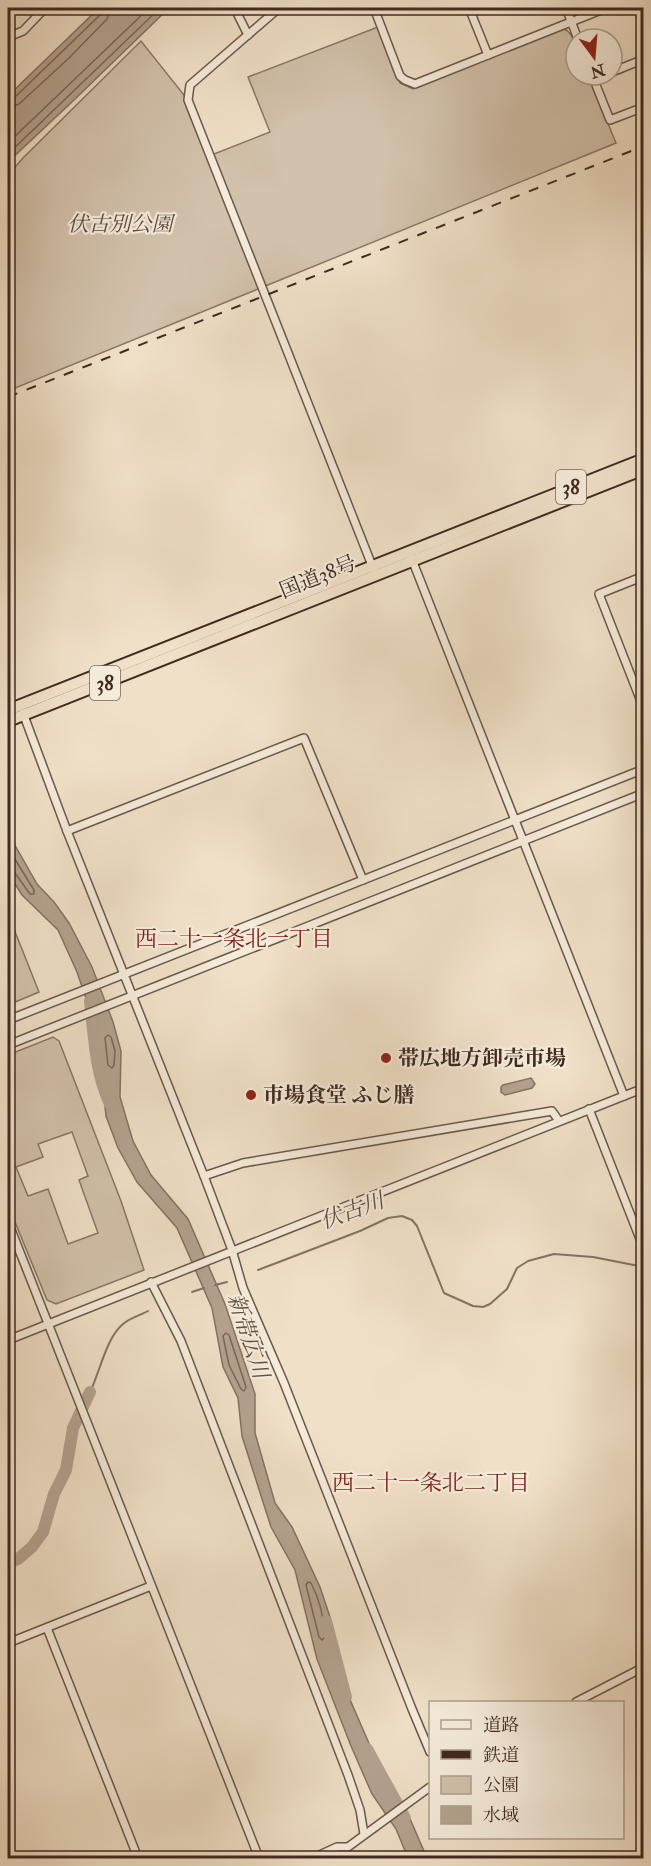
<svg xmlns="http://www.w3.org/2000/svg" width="651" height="1866" viewBox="0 0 651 1866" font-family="'IM FELL Double Pica','Noto Serif JP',serif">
<rect width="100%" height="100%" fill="#f0e0c8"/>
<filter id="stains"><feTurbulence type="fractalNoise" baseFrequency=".00333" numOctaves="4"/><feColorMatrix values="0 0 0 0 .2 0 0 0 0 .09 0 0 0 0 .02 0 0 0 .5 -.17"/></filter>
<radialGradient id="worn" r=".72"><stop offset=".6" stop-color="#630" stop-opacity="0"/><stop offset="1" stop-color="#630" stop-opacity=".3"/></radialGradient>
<g fill="#d2c1ab" stroke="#897665" stroke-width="1.5" fill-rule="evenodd">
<path d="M378 27 400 83 413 89 563 28C580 37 576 58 576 75H588L616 143 8 391V175L23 158 141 41 188 100 209 156 270 132 248 77Z"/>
<polygon points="8,914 39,992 8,1005"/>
<path d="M53 1037 59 1041 121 1201 144 1270 56 1304 47 1300 8 1205V1055ZM72 1132 88 1176 79 1180 98 1233 68 1244 48 1189 28 1196 16 1167 43 1157 38 1144Z"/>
</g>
<g fill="#b4a28f" stroke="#867262" stroke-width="1.5">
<polygon points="99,8 169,8 74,100 8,162 8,96"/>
<polygon points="8,833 37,884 54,902 69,923 92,967 113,1022 121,1051 120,1097 133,1141 151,1175 188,1219 225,1304 255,1394 255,1433 275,1503 292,1527 320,1587 330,1617 331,1656 368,1741 382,1782 410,1819 427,1858 408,1858 396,1829 372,1794 351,1746 317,1659 295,1570 271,1527 242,1436 238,1398 223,1367 212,1308 177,1228 137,1182 118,1148 106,1116 98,1033 77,972 58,930 22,895 8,873"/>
<polygon points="531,1078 535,1084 532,1088 505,1095 501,1092 501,1087 503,1085"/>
</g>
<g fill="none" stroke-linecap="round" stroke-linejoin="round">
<g stroke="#7a6657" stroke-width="1.5">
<polyline points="8,100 14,98 101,14 103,8"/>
<polyline points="8,108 19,104 69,58 107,19 111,8"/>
<polyline points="8,143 149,8"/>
<polyline points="8,154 160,8"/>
<polyline points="8,848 34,890 34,894 30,894 15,873 8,871"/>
<polygon points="108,1035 111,1037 115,1051 114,1065 112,1068 108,1065 105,1038"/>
<polygon points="226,1333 229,1335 246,1387 244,1391 241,1389 229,1365 223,1336"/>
<path d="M308 1582 311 1583C320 1600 324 1618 325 1637L322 1640 319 1637 306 1585Z"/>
</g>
<g stroke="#867262" stroke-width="2">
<polyline points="258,1270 360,1231 388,1218 402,1216 412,1220 417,1226 444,1293 473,1306 483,1307 490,1304 507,1289 517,1268 528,1261 554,1254 593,1257 644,1267"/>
<polyline points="215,1285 227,1282"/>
<polyline points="192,1292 204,1288"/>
<path d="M90 1392C100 1372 106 1338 123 1324 130 1318 141 1315 148 1311"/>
</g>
<g stroke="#b4a28f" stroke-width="12">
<path d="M90 1001C94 1036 95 1072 110 1104"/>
<polyline points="8,1563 18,1559 32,1547 43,1532 54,1494 66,1470 73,1428 90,1392"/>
<polyline points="326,1621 346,1697"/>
<polyline points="367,1749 405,1818"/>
</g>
<g stroke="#6c5849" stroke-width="10">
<g id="minor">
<polyline points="238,8 238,15 248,35"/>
<polyline points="279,8 190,85 188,100 373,568"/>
<polyline points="374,8 400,76 405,80 415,84 606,8"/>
<polyline points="469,8 488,55"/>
<polyline points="566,8 578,39"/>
<polyline points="637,8 644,24"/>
<polyline points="8,37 23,31 45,8"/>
<polyline points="612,72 644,59"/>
<polyline points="592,75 610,120 644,107"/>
<polyline points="594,79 604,75"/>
<polyline points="411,557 624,1096"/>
<polyline points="644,576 599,594 644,709"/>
<polyline points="23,713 67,831 204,1176 232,1250 243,1288 284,1383 412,1709 430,1752"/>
<polyline points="67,831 304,738 363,880"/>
<polyline points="8,1020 644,769"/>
<polyline points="8,1045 644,793"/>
<polyline points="589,1109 644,1249"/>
<polyline points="204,1176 243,1163 552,1111 559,1121"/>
<polyline points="8,1222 259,1858"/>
<polyline points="151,1282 181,1341 348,1775 360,1810 364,1834"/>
<polyline points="8,1340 644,1088"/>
<polyline points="47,1628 138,1858"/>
<polyline points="8,1643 151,1586"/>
<polyline points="576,1702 644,1667"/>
<polyline points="248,1858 257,1854"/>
<polyline points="313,1858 337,1847 348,1847 430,1787"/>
</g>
</g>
<g stroke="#402a1f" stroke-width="14">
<g id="highway">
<polyline points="8,710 644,459"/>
<polyline points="8,721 644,469"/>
</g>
</g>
<use href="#minor" stroke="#f5ebdb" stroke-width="7"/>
<use href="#highway" stroke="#f0e0c8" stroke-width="10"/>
<polyline stroke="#402a1f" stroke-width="2" stroke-dasharray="10 10" stroke-linecap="butt" points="8,397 644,146"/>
</g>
<g fill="#8f2418" stroke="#f5ebdb" stroke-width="2">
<circle cx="386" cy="1058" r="6"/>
<circle cx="251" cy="1095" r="6"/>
</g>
<g text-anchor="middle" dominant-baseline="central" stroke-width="4.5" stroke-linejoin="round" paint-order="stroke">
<g fill="#f5ebdb" stroke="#766457" stroke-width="1.5">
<rect x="556" y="470" width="30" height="34" rx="4.5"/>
<rect x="90" y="666" width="30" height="34" rx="4.5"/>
</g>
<g font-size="20" font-weight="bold" fill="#402a1f">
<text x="571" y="487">38</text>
<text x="105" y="683">38</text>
</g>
<g font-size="21" font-style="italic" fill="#5d483b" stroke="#f5ebdb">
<text x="120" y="224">伏古別公園</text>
</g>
<g font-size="21" fill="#402a1f" stroke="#f5ebdb">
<text transform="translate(318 577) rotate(-22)">国道38号</text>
</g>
<g font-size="21" font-weight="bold" fill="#402a1f" stroke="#f5ebdb" text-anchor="start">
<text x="398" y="1058">帯広地方卸売市場</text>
<text x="263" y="1095">市場食堂 ふじ膳</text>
</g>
<g font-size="22" fill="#7a1f14" stroke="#f5ebdb">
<text x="234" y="939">西二十一条北一丁目</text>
<text x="431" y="1483">西二十一条北二丁目</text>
</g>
<g font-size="22" font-style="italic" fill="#634e41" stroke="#f5ebdb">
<text transform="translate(352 1211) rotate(-20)">伏古川</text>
<text transform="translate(248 1336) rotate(72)">新帯広川</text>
</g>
</g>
<rect width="651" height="1866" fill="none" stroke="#f0e0c8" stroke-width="30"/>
<rect x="9" y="9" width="633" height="1848" fill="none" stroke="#402a1f" stroke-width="3"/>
<rect x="15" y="15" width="621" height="1836" fill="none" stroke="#402a1f" stroke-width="1.5"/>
<rect x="429" y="1701" width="195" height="138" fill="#f5ebdb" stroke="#ad9e90" stroke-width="1.5"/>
<rect x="441" y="1720" width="30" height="9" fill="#f5ebdb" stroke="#ad9e90" stroke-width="1.5"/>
<text x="483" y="1731" font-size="18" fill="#402a1f">道路</text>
<rect x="441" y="1750" width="30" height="9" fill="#402a1f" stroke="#ad9e90" stroke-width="1.5"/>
<text x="483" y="1761" font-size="18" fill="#402a1f">鉄道</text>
<rect x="441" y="1776" width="30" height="18" fill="#d2c1ab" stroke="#ad9e90" stroke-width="1.5"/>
<text x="483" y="1791" font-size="18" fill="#402a1f">公園</text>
<rect x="441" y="1806" width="30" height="18" fill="#b4a28f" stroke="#ad9e90" stroke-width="1.5"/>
<text x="483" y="1821" font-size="18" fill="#402a1f">水域</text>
<g transform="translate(594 57) rotate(164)"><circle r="28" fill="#f5ebdb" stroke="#ad9e90" stroke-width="1.5"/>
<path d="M0-4.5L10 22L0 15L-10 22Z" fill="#8f2418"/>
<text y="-9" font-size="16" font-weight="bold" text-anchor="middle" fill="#402a1f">N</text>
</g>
<rect width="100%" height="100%" filter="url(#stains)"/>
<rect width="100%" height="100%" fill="url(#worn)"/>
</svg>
